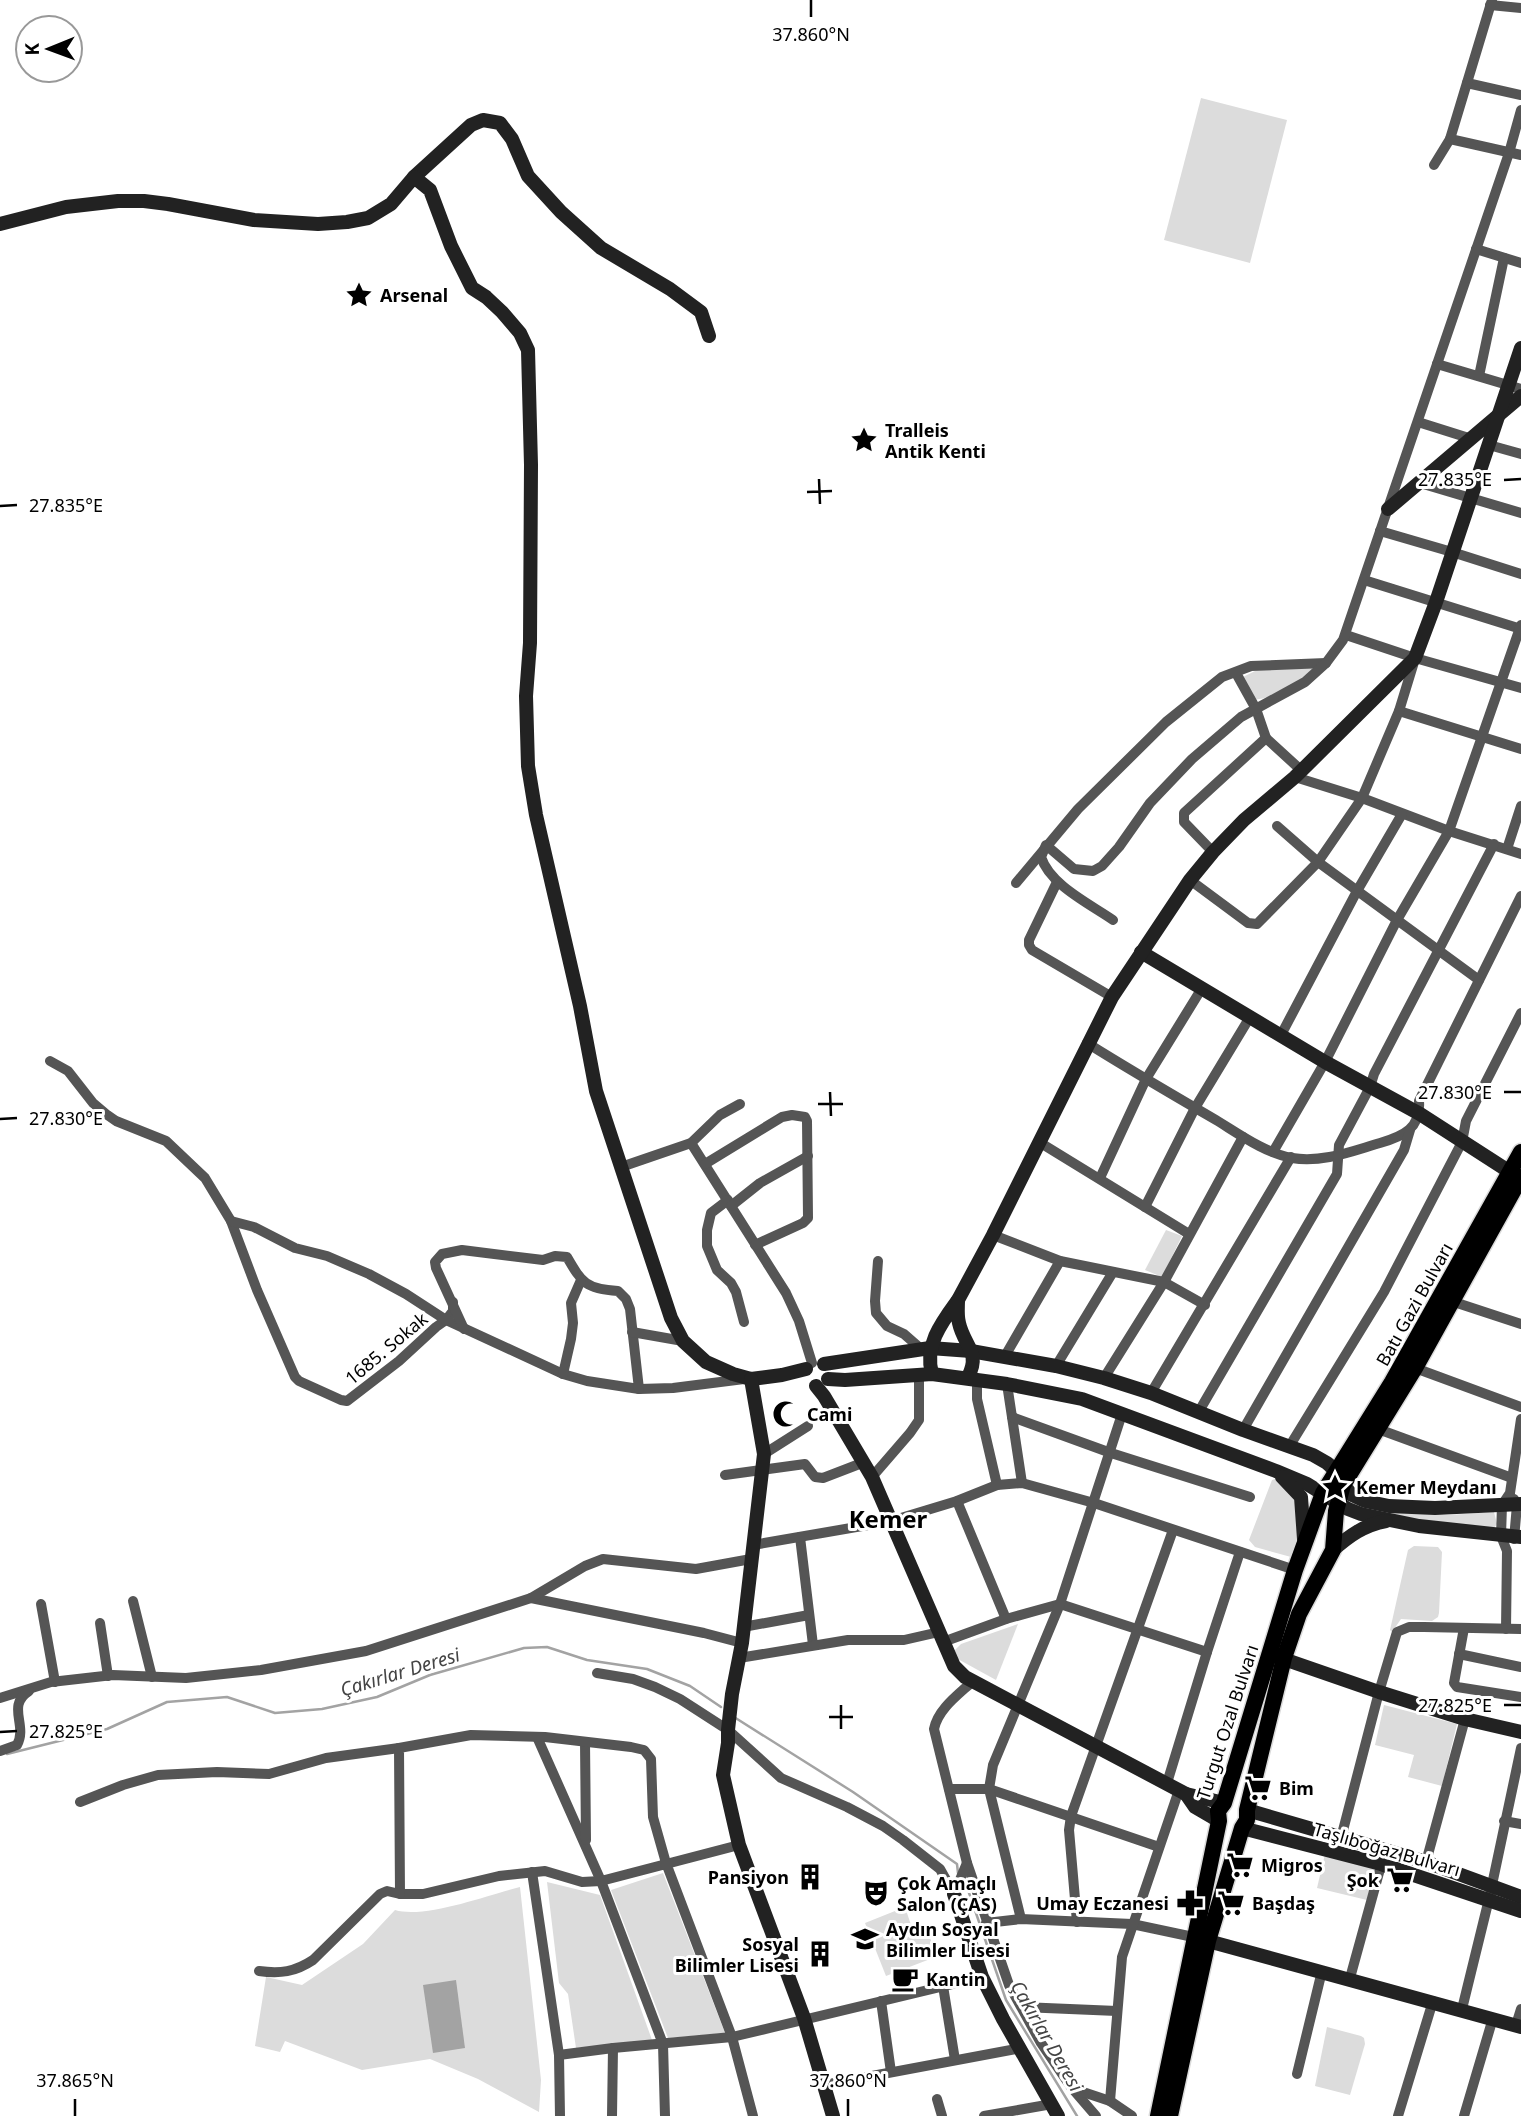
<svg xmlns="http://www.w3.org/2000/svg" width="1521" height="2116" viewBox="0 0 1521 2116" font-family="'Noto Sans',sans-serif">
<rect width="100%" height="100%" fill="#fff"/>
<g fill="#dcdcdc">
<polygon points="1201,98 1287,120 1250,263 1164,240"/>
<path d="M1315 668C1298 683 1276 698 1253 700L1243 677 1259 669Z"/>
<polygon points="1166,1230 1182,1236 1162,1277 1145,1270"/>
<path d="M1275 1479 1298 1500C1300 1517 1305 1543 1291 1557L1255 1547 1249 1540 1272 1480Z"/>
<polygon points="1352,1502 1400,1513 1448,1515 1494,1512 1497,1524 1494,1528 1428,1522 1351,1504"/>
<polygon points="1414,1546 1438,1547 1442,1552 1439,1613 1438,1617 1432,1621 1401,1619 1392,1632 1390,1630 1408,1550"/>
<polygon points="1018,1624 996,1680 956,1658 955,1650 961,1644"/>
<polygon points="1384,1705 1457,1724 1442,1786 1408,1777 1414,1755 1375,1745"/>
<polygon points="1325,1854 1375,1867 1367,1900 1317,1888"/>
<polygon points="663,1873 725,2033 668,2038 611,1890"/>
<polygon points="547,1882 600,1895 652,2040 576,2048 568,1994 559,1983"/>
<path d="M520 1887 541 2080 539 2112 478 2079 430 2059 362 2070 285 2041 280 2052 255 2046 266 1977 302 1985 363 1944 395 1910C425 1919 488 1895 520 1887Z"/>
<polygon points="905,1907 913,1931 925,1927 938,1956 886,1976 865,1923"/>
<polygon points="1327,2027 1361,2036 1364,2038 1365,2044 1350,2095 1315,2086"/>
</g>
<polygon fill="#a3a3a3" points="456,1980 465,2048 433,2053 423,1985"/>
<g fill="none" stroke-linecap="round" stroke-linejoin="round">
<g stroke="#a3a3a3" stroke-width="2.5">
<polyline points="734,1717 853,1792 957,1864 958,1873"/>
<polyline points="7,1754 107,1729 167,1702 227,1697 275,1713 322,1709 377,1697 430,1675 524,1648 547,1647 587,1660 647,1669 690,1686 721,1707"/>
<polyline points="968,1890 1006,2000 1077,2116"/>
</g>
<g stroke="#dbdbdb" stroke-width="19">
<g id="primary">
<polyline points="1158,2116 1219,1821 1218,1811 1224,1803 1295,1570 1323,1493 1392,1382 1521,1152"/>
<polyline points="1170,2116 1208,1941 1242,1828 1247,1820 1247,1810 1284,1658 1299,1614 1333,1550 1336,1511 1343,1485 1415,1368 1521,1177"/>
</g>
</g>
<g stroke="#555" stroke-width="10">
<polyline points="1490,5 1521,8"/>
<polyline points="1467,83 1521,95"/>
<polyline points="1450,139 1521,155"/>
<polyline points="1434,165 1450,139 1492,0"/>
<polyline points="1476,249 1521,263"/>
<polyline points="1437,364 1521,389"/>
<polyline points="1479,376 1504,258"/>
<polyline points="1418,422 1472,439"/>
<polyline points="1489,445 1521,454"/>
<polyline points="1420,483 1521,513"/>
<polyline points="1380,531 1452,552 1521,574"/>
<polyline points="1364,580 1521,629"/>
<polyline points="1346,635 1415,658 1521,688"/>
<polyline points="1236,673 1256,709 1266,738 1302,771"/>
<polyline points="1399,711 1521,749"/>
<polyline points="1295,777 1362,798 1449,831 1521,854"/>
<polyline points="1277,826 1318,862 1479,980"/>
<polyline points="1507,849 1521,806"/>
<polyline points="1213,852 1184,822 1184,813 1266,738"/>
<polyline points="1190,880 1248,923 1257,924 1318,862 1362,798 1399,711 1414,662"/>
<polyline points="1057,882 1029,940 1029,945 1032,950 1112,997"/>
<polyline points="1016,883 1078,809 1166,722 1222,677 1251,666 1326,663"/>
<path d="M1113 920C1090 904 1050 885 1041 857L1046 845 1074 869 1093 871 1102 866 1119 847 1150 803 1192 759 1241 717 1305 682 1326 663 1343 640 1509 153 1521 110"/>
<polyline points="1281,1035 1357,891 1402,814"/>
<path d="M1087 1043C1130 1070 1173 1095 1216 1120 1239 1134 1265 1153 1292 1158 1323 1163 1352 1151 1380 1143 1404 1136 1421 1128 1419 1101L1521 896"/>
<polyline points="50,1061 68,1071 93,1103 106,1114 116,1121 166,1141 205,1178 231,1221 257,1290 295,1377 299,1381 341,1400 347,1401 399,1361 436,1327 446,1320 453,1311 453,1302"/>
<polyline points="1039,1142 1189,1234"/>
<polyline points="691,1143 786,1293 799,1321 812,1363"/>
<polyline points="1273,1152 1325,1062 1397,920 1449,831 1521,625"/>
<polyline points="705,1164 782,1117 792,1115 805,1117 807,1121 808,1218 803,1223 755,1245"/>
<polyline points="621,1167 691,1143 720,1115 740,1104"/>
<polyline points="1100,1178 1146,1079 1202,988"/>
<polyline points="728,1200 711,1213 707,1230 707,1246 717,1270 731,1283 736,1292 744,1322"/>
<polyline points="731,1206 760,1183 808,1156"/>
<polyline points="1145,1207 1195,1108 1250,1017"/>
<polyline points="231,1221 254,1227 295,1248 327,1256 369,1274 406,1294 446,1320 563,1374 587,1381 639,1389 673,1388 744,1379"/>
<polyline points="993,1235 1060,1261 1164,1282 1205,1305"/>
<polyline points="878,1261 875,1301 876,1313 887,1326 904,1334 920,1348"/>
<polyline points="1451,1301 1521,1324"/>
<path d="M464 1329 436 1268 435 1262 442 1254 462 1250 543 1260 555 1256 567 1257C582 1283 586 1289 618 1291L626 1299 630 1309 639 1389"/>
<polyline points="632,1332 683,1341"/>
<polyline points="1005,1356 1060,1261"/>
<polyline points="1056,1366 1113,1272"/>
<polyline points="1415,1368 1521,1407"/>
<polyline points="563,1374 571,1339 573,1323 571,1303 581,1280"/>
<polyline points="1104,1378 1164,1282 1243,1137"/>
<polyline points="977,1379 977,1399 997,1485"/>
<polyline points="1007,1384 1022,1483"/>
<polyline points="1151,1393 1291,1157"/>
<polyline points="1198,1413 1337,1174 1339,1145 1370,1087 1374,1074 1494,844"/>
<polyline points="1012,1417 1111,1453 1250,1497"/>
<polyline points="1378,1429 1512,1478"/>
<polyline points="1243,1430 1404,1150 1410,1130"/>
<polyline points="1289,1447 1384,1292 1462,1142 1466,1121 1521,1013"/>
<polyline points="764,1454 808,1426"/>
<polyline points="725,1475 805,1464 815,1477 823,1478 862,1463"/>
<polyline points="872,1477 910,1433 919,1420 919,1374"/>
<polyline points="1514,1499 1517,1505 1514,1539"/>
<polyline points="957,1501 1006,1619"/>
<polyline points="800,1537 813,1645"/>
<polyline points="753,1545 891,1521 957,1501 997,1485 1022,1483 1094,1503 1295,1570"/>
<polyline points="531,1598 704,1633 742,1643"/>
<polyline points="133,1601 152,1677"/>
<polyline points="41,1604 55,1682"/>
<polyline points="100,1623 108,1676"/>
<polyline points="743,1627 809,1615"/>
<polyline points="1464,1628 1454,1683 1457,1687 1521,1697"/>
<polyline points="1506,1629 1507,1551 1501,1536 1502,1505 1510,1493 1521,1419"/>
<polyline points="943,1642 1006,1619 1060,1604 1207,1652"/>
<polyline points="1459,1654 1521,1667"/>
<polyline points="739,1658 848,1640 904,1640 939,1632"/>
<polyline points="597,1673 633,1679 655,1687 680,1699 728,1730 781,1778 847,1807 883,1826 903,1840 940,1869 954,1894"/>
<path d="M973 1681C958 1695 938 1709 934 1729L967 1863 1009 1985 1041 2043 1071 2087 1096 2116"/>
<polyline points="0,1698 51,1682 113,1675 186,1678 261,1670 366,1651 531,1598 585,1566 603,1559 696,1569 751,1559"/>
<polyline points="537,1737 601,1881 663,2044 665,2116"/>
<polyline points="585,1742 586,1840"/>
<path d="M0 1751 17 1745C28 1725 6 1706 29 1691"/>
<polyline points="1167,1783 1207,1652 1240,1552"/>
<polyline points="949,1789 989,1789 1159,1847"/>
<polyline points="80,1802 123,1785 158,1775 217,1772 269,1774 326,1758 399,1748"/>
<polyline points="1504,1821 1521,1824"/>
<polyline points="1341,1838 1379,1692 1397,1632 1409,1627 1424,1627 1521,1629"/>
<polyline points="739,1845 601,1881 582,1882 545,1871 499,1876 423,1894 400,1894 399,1748 471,1735 545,1737 631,1747 644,1750 651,1759 653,1817 666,1863 732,2037 753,2116"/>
<polyline points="1426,1862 1465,1719"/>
<polyline points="532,1872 559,2055"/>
<polyline points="954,1894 967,1863"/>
<polyline points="1021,1919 989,1789 993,1765 1060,1604 1122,1414"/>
<polyline points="1077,1922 1069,1830 1071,1816 1173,1530"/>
<polyline points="986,1923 1021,1919 1132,1924 1198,1938"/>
<path d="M259 1971C280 1974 295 1972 313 1960L380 1894 387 1891 400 1894"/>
<polyline points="1350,1978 1385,1851"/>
<polyline points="943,1986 955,2060"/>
<polyline points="881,2001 891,2072"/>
<polyline points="1022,2007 1117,2011"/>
<polyline points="1462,2009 1489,1899 1521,1748"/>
<polyline points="1516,2025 1521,2009"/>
<polyline points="1297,2074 1322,1971"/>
<polyline points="824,2085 1021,2048"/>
<polyline points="1074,2089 1110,2101 1132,2116"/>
<polyline points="937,2099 942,2116"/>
<polyline points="1110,2101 1122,1957 1179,1790"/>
<polyline points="560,2116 559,2055 613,2048 732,2037 982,1977"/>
<polyline points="612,2116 613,2048"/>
<polyline points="984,2116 1052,2104"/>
<polyline points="1398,2116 1433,2001"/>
<polyline points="1464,2116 1493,2018"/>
</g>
<g stroke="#222" stroke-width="14">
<polyline points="414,177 471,125 483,120 500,123 512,139 528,176 561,212 601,248 670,289 701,312 709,336"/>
<polyline points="0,224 66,207 118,201 144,201 168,204 254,220 318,224 347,222 368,218 391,204 414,177 430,190 451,246 472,288 486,297 502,312 520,333 528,350 531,465 530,643 526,696 528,766 536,815 580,1006 596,1091 671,1318 683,1341 706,1362 733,1374 751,1379 782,1375 806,1369"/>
<polyline points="1388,509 1521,396"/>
<polyline points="1141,952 1325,1062 1420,1114 1510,1172 1515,1178"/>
<polyline points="958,1300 993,1235 1112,997 1190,880 1213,852 1244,820 1295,777 1415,658 1436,602 1521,348"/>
<polyline points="824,1364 930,1348 971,1351 1056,1366 1104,1378 1151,1393 1243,1430 1313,1455 1327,1463 1337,1472 1343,1485 1352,1495 1365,1501 1389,1506 1435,1508 1521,1504"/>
<path d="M932 1374C924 1345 942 1322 958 1300 958 1307 957 1316 959 1323 964 1346 981 1352 968 1377"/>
<polyline points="751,1379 764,1454 742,1643 732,1694 728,1730 728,1743 723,1775 739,1845 804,2018 833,2116"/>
<polyline points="828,1379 845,1380 932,1374 1007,1384 1082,1399 1276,1471 1307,1484 1348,1509 1361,1514 1419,1526 1521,1537"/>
<polyline points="816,1386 824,1396 872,1477 954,1666 965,1677 1186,1794 1224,1803"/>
<polyline points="1282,1477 1301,1497 1304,1539"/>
<path d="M1333 1550C1349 1536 1364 1525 1386 1521"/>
<polyline points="1275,1656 1379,1692 1465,1719 1521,1732"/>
<polyline points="1186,1794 1195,1807 1219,1821"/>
<polyline points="1247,1810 1426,1862 1521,1897"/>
<polyline points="1242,1828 1381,1864 1521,1911"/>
<polyline points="954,1894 982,1977 1003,2019 1058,2116"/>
<polyline points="1208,1941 1521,2027"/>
</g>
<use href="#primary" stroke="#000" stroke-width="16"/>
</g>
<path fill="none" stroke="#000" stroke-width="2.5" d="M811 0V17M819 479 820 504M1504 480 1521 479M807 492 832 491M0 506 17 505M830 1092 831 1116M1504 1092H1521M818 1104H843M0 1119 17 1118M841 1705V1729M1504 1705H1521M829 1717H853M0 1732 17 1731M75 2099V2116M848 2099V2116"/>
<defs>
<g id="sight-bare" transform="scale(2.1)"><path d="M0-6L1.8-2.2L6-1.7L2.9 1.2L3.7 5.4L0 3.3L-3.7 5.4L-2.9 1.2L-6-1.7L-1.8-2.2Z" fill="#000" stroke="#fff" stroke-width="2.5" paint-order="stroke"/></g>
<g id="mosque-bare" transform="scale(2.1)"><path d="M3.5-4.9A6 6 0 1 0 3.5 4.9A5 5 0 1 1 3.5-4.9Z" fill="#000" stroke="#fff" stroke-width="2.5" paint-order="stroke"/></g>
<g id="supermarket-bare" transform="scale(2.1)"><path d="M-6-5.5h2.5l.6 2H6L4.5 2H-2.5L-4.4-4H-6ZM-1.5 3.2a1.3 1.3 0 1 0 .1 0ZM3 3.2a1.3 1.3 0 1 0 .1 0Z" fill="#000" stroke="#fff" stroke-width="2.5" paint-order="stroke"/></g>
<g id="building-bare" transform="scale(2.1)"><path d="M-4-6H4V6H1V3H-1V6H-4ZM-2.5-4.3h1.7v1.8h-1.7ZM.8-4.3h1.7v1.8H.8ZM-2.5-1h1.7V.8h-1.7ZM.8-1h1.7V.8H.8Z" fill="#000" stroke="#fff" stroke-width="2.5" paint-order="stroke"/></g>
<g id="theatre-bare" transform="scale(2.1)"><path d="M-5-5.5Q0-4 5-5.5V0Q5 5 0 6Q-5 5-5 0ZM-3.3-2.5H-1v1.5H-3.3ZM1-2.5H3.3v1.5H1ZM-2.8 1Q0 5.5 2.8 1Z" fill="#000" stroke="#fff" stroke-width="2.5" paint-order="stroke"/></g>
<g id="pharmacy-bare" transform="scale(2.1)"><path d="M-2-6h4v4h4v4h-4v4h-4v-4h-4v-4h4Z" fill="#000" stroke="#fff" stroke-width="2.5" paint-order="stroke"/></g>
<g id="school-bare" transform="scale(2.1)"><path d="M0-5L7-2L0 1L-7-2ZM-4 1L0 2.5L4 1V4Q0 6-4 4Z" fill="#000" stroke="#fff" stroke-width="2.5" paint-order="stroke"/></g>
<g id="cafe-bare" transform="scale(2.1)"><path d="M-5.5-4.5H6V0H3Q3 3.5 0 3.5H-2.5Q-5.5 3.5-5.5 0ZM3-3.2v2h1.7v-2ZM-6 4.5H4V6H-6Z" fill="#000" stroke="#fff" stroke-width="2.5" paint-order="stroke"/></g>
</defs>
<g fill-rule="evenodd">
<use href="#sight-bare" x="359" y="295"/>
<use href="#sight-bare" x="864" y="440"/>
<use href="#mosque-bare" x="786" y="1414"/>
<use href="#sight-bare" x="1335" y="1487"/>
<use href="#supermarket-bare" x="1258" y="1788"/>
<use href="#supermarket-bare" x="1240" y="1865"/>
<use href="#building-bare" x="810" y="1877"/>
<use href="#supermarket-bare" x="1400" y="1880"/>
<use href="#theatre-bare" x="876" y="1893"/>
<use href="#pharmacy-bare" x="1190" y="1903"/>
<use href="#supermarket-bare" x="1231" y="1903"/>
<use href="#school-bare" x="865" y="1939"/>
<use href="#building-bare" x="820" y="1954"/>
<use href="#cafe-bare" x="905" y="1979"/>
</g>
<g text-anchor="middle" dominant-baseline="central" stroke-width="6" stroke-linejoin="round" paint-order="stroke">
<g font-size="18" font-weight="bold" fill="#000" stroke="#fff" text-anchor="start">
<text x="380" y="295">Arsenal</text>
<text x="885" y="430">Tralleis<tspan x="885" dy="21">Antik Kenti</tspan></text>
<text x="807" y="1414">Cami</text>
<text x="1356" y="1487">Kemer Meydanı</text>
<text x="1279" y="1788">Bim</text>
<text x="1261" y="1865">Migros</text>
<text x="789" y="1877" text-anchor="end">Pansiyon</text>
<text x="1379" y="1880" text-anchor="end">Şok</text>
<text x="897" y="1883">Çok Amaçlı<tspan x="897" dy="21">Salon (ÇAS)</tspan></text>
<text x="1169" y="1903" text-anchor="end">Umay Eczanesi</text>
<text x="1252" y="1903">Başdaş</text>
<text x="886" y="1929">Aydın Sosyal<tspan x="886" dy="21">Bilimler Lisesi</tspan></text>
<text x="799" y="1944" text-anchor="end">Sosyal<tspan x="799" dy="21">Bilimler Lisesi</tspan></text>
<text x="926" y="1979">Kantin</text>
</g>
<g font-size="18" fill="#000" stroke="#fff">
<text transform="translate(1414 1304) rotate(-61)">Batı Gazi Bulvarı</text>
<text transform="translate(386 1348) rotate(-40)">1685. Sokak</text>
<text transform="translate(1227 1722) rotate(-72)">Turgut Ozal Bulvarı</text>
<text transform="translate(1387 1849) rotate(16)">Taşlıboğaz Bulvarı</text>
</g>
<g font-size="19" font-style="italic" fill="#444" stroke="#fff">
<text transform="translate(400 1672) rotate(-17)">Çakırlar Deresi</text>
<text transform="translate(1047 2036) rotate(60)">Çakırlar Deresi</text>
</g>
<g font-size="24" font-weight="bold" fill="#000" stroke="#fff">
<text x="888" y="1518">Kemer</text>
</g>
</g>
<g font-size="18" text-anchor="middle" fill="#000" stroke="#fff" stroke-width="6" stroke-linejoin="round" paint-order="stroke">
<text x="811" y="41">37.860°N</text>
<text x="1455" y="486">27.835°E</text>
<text x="66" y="512">27.835°E</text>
<text x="1455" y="1099">27.830°E</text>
<text x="66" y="1125">27.830°E</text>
<text x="1455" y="1712">27.825°E</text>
<text x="66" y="1738">27.825°E</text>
<text x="75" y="2087">37.865°N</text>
<text x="848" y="2087">37.860°N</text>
</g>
<g transform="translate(49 49) rotate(269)"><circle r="33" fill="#ffffff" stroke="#999999" stroke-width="2"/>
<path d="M0-5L12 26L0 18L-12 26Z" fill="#000000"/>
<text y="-10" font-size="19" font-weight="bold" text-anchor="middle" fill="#000000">K</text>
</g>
</svg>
